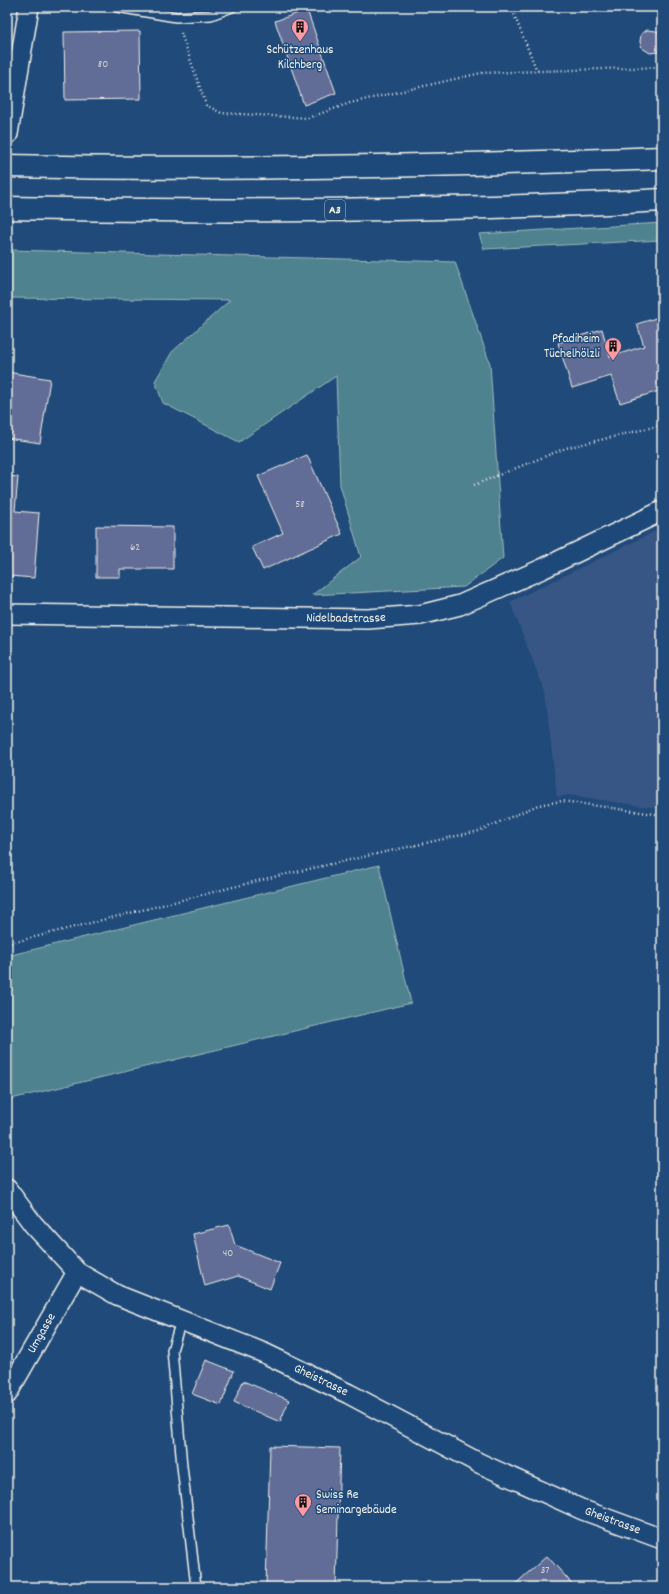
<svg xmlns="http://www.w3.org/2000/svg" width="669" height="1594" viewBox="0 0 669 1594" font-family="Dekko,sans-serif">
<rect width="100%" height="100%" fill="#1f4a7a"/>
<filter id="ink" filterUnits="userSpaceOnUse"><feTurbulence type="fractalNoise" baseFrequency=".025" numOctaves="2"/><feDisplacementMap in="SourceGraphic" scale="8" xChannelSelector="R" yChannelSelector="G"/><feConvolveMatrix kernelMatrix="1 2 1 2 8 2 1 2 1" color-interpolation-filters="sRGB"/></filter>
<g filter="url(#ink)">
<polygon fill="#375785" points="662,528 662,809 569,795 557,797 545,692 510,602"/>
<g fill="#4e828e" stroke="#a1babb">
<polygon points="662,223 662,240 484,249 479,234"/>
<polygon points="10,250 455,262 490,364 503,558 464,587 312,595 361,557 340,485 336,376 239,442 163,403 155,381 172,352 230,300 7,298 7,275"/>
<polygon points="379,865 411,1003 7,1100 7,956"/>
</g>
<g fill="#626d97" stroke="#f4f1e8">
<polygon points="307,10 336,93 304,105 275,21"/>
<polygon points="647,30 656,31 662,34 662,47 658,52 650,53 642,48 640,42 641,34"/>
<polygon points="140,31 141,99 65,100 64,32"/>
<polygon points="662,316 662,366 657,368 662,383 662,390 620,403 611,376 572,388 558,343 602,329 610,357 644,346 637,324"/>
<polygon points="7,372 50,379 40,443 7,438"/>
<polygon points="307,455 342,534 263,570 252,547 283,533 258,476"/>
<polygon points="7,476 18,477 15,511 39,513 34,578 9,576 11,542 7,542"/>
<polygon points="96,526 173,527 173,569 120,569 120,577 96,577"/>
<polygon points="229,1225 235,1245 280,1263 270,1289 238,1276 205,1286 193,1234"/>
<polygon points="206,1360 234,1371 221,1405 192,1394"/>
<polygon points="243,1381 289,1400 280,1422 234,1402"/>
<polygon points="270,1446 340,1448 336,1587 266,1587"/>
<polygon points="547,1556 575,1587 512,1587"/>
</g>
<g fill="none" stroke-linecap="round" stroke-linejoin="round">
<g stroke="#f4f1e8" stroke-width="12">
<g id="service">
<polyline points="117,7 176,17 211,15 232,7"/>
<polyline points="181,1321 172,1350 182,1466 196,1587"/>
</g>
</g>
<g stroke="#f4f1e8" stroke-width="22">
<g id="minor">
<polyline points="8,134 29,7"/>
<path id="s1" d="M7 614 368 619 420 615 460 605 542 569 662 511"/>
<path id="s2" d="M7 1189 33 1224 77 1272 117 1295 264 1353 349 1394 479 1463 583 1510 662 1539"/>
<path id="s3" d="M7 1394 77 1272"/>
</g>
</g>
<g stroke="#f4f1e8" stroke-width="25">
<g id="motorway">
<path d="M7 166C225 171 444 166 662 158"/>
<path d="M7 208C109 210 211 211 313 210 429 209 546 207 662 200"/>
</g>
</g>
<g stroke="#f4f1e8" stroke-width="2.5" stroke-dasharray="1 3" stroke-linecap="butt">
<polyline points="511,7 537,71"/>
<polyline points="181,33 206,105 221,113 308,118 350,103 481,73 662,67"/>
<polyline points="474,485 566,448 662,425"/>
<polyline points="7,944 269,878 479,831 538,805 562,801 662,815"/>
</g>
<use href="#service" stroke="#1f4a7a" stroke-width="9"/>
<use href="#minor" stroke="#1f4a7a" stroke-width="19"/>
<use href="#motorway" stroke="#1f4a7a" stroke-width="22"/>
</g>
</g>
<defs>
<g id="building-pin" transform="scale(0.9)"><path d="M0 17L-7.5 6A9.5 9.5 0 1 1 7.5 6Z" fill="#ff9aa2" stroke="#1f4a7a"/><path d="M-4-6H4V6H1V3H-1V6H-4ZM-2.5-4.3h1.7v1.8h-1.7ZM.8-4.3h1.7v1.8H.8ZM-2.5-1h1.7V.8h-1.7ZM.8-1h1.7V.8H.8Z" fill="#111"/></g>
</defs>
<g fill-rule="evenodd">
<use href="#building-pin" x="300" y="27"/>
<use href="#building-pin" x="613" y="346"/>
<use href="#building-pin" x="303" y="1502"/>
</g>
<g text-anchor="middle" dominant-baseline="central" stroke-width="3" stroke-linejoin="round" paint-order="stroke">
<g font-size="11" fill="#d0d0d4">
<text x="103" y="65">80</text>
<text x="300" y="505">58</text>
<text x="135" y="548">62</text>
<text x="228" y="1254">40</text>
<text x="545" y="1571">37</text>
</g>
<rect fill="#1f4a7a" stroke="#b4bfc7" stroke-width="1" x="325" y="200" width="20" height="20" rx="3"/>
<g font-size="12" font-weight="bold" fill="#f4f1e8">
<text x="335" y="210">A3</text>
</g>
<g font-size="13" fill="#f4f1e8" stroke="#1f4a7a">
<text x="300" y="50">Schützenhaus<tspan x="300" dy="15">Kilchberg</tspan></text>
<text x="600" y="339" text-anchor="end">Pfadiheim<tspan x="600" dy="15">Tüchelhölzli</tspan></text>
<text x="316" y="1495" text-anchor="start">Swiss Re<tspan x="316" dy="15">Seminargebäude</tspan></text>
</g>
<g font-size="13" fill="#f4f1e8" stroke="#1f4a7a">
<text stroke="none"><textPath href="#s1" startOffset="339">Nidelbadstrasse</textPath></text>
<text stroke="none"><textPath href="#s3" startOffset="70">Umgasse</textPath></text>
<text stroke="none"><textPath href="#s2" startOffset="376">Gheistrasse</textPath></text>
<text stroke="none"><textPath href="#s2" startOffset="700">Gheistrasse</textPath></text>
</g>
</g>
<rect width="669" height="1594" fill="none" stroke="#1f4a7a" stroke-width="24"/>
<rect x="12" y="12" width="645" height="1570" fill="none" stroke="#f4f1e8" stroke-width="1.5" filter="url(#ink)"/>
</svg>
